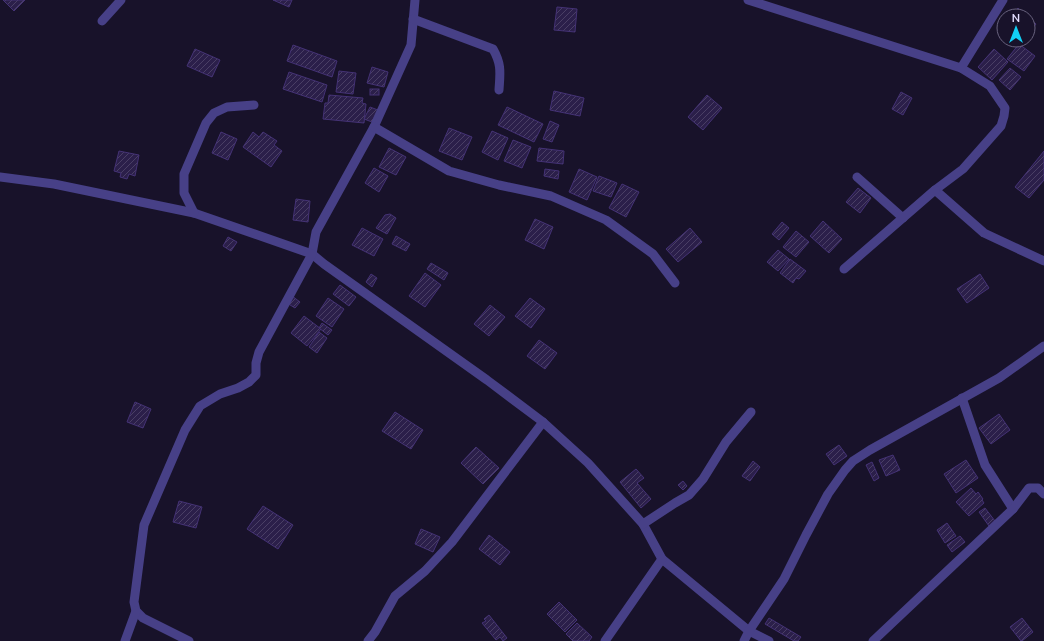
<svg xmlns="http://www.w3.org/2000/svg" width="1044" height="641" viewBox="0 0 1044 641" font-family="Mulish,sans-serif">
<defs>
<pattern id="building-hatch" width="6" height="6" patternUnits="userSpaceOnUse"><rect width="6" height="6" fill="#2b1f4a"/><path d="M-1 1l2-2M0 6l6-6M5 7l2-2" fill="none" stroke="#4a3f65"/></pattern>
</defs>
<rect width="100%" height="100%" fill="#18122a"/>
<g fill="url(#building-hatch)" stroke="#443275">
<polygon points="3,0 25,0 14,11"/>
<polygon points="273,0 292,0 289,7"/>
<polygon points="557,7 577,9 575,32 554,30"/>
<polygon points="1018,8 1026,16 1011,16"/>
<polygon points="1028,18 1036,24 1028,34"/>
<polygon points="1019,44 1035,56 1024,71 1007,59"/>
<polygon points="293,45 337,61 332,77 287,61"/>
<polygon points="195,49 220,60 212,77 187,66"/>
<polygon points="994,49 1008,62 992,80 978,67"/>
<polygon points="372,67 388,72 384,87 367,83"/>
<polygon points="1010,68 1021,77 1010,90 999,80"/>
<polygon points="339,71 356,73 353,94 336,92"/>
<polygon points="289,72 327,85 322,102 283,89"/>
<rect x="370" y="89" width="9" height="6"/>
<polygon points="554,91 584,98 580,116 550,110"/>
<polygon points="901,92 912,98 903,115 892,109"/>
<polygon points="329,95 363,98 362,103 366,104 364,123 323,119 325,103 328,103"/>
<polygon points="707,95 722,108 703,130 688,117"/>
<polygon points="370,107 378,110 372,122 364,119"/>
<polygon points="507,107 543,124 534,142 498,125"/>
<polygon points="550,121 559,125 552,142 543,139"/>
<polygon points="449,128 472,137 462,160 439,151"/>
<polygon points="492,131 508,138 498,160 482,152"/>
<polygon points="221,132 237,139 228,160 212,153"/>
<polygon points="253,132 259,137 263,132 277,141 274,145 282,151 271,167 243,147"/>
<polygon points="513,140 531,147 522,168 504,161"/>
<polygon points="389,148 406,157 396,175 379,167"/>
<polygon points="539,148 564,151 563,164 537,161"/>
<polygon points="119,151 139,155 135,176 129,174 127,179 120,177 121,173 114,171"/>
<polygon points="1044,151 1044,180 1029,198 1015,187"/>
<polygon points="374,168 388,176 379,192 365,183"/>
<polygon points="545,169 559,171 558,179 544,176"/>
<polygon points="579,169 597,177 587,200 569,192"/>
<polygon points="599,176 617,183 611,197 593,191"/>
<polygon points="622,184 639,192 626,217 609,208"/>
<polygon points="858,188 871,198 860,213 846,202"/>
<polygon points="296,199 310,201 308,222 293,220"/>
<polygon points="390,214 396,218 387,234 376,228 385,215"/>
<polygon points="535,219 553,227 544,249 525,240"/>
<polygon points="823,221 842,239 829,253 810,236"/>
<polygon points="782,222 789,228 779,240 772,234"/>
<polygon points="362,228 383,239 374,256 352,245"/>
<polygon points="690,228 702,242 678,262 666,249"/>
<polygon points="796,231 809,242 796,257 783,247"/>
<polygon points="396,236 410,244 406,251 392,244"/>
<polygon points="228,237 237,242 231,251 223,246"/>
<polygon points="778,250 789,259 778,271 767,262"/>
<polygon points="790,259 806,271 799,279 796,278 793,283 780,273"/>
<polygon points="431,263 448,273 444,280 427,269"/>
<polygon points="425,273 441,285 425,307 409,296"/>
<polygon points="371,274 377,278 372,287 366,282"/>
<polygon points="980,274 989,288 967,303 957,289"/>
<polygon points="340,285 356,297 349,306 333,294"/>
<polygon points="292,296 300,302 295,308 287,303"/>
<polygon points="328,298 344,309 332,327 316,316"/>
<polygon points="530,298 545,309 531,328 515,316"/>
<polygon points="490,305 505,317 489,336 474,324"/>
<polygon points="304,316 321,329 307,346 291,333"/>
<polygon points="322,323 332,330 328,335 319,328"/>
<polygon points="319,332 327,338 317,353 309,347"/>
<polygon points="539,340 557,353 545,369 527,356"/>
<polygon points="135,402 151,409 143,428 127,422"/>
<polygon points="395,412 423,430 411,449 382,431"/>
<polygon points="999,414 1010,430 991,444 979,428"/>
<polygon points="839,445 847,456 834,465 826,454"/>
<polygon points="476,447 499,468 483,484 461,463"/>
<polygon points="893,455 900,470 886,476 879,460"/>
<polygon points="966,460 978,478 956,493 944,474"/>
<polygon points="753,461 760,467 750,481 742,476"/>
<polygon points="872,462 879,478 874,481 866,465"/>
<polygon points="636,469 644,478 637,483 651,499 641,508 620,482"/>
<polygon points="683,481 687,486 683,490 678,485"/>
<polygon points="971,488 976,494 978,492 983,499 982,500 984,503 969,516 956,502"/>
<polygon points="179,501 202,507 196,528 173,522"/>
<polygon points="263,506 293,525 278,549 247,529"/>
<polygon points="985,508 995,521 989,526 979,512"/>
<polygon points="947,523 956,536 945,543 937,530"/>
<polygon points="421,529 440,537 433,552 415,544"/>
<polygon points="489,535 510,552 500,565 479,549"/>
<polygon points="960,536 965,542 952,552 947,545"/>
<polygon points="559,602 577,620 565,632 547,614"/>
<polygon points="489,615 507,638 503,641 500,637 496,640 482,623 486,621 484,619"/>
<polygon points="769,618 801,637 798,641 794,641 765,624"/>
<polygon points="1022,618 1033,632 1022,641 1021,641 1010,627"/>
<polygon points="577,623 592,637 589,641 573,641 566,634"/>
</g>
<g fill="none" stroke-linecap="round" stroke-linejoin="round">
<g stroke="#474087" stroke-width="9">
<polyline points="415,0 411,45 374,127 316,232 312,254 324,264 487,380 543,422 588,463 643,524 662,559 749,631 769,641"/>
<polyline points="748,0 961,68 990,86 1005,108 1004,116 1001,126 963,169 935,190 984,233 1044,261"/>
<path d="M413 19 493 49C502 65 500 73 499 90"/>
<polyline points="102,21 121,0"/>
<polyline points="961,68 1003,0"/>
<polyline points="374,127 449,171 499,185 551,196 606,220 653,254 675,283"/>
<polyline points="0,177 54,184 194,213 312,254 259,352 256,363 256,375 249,382 238,388 220,394 200,406 185,430 144,525 134,602 136,611 143,618 189,641"/>
<polyline points="857,177 903,218"/>
<polyline points="194,213 184,193 184,174 206,123 214,113 227,107 254,105"/>
<polyline points="844,269 935,190"/>
<polyline points="962,398 985,465 1013,509"/>
<polyline points="643,524 675,503 689,495 703,479 726,442 751,412"/>
<polyline points="125,641 136,611"/>
<polyline points="368,641 375,632 395,596 425,571 452,542 543,422"/>
<polyline points="605,641 662,559"/>
<polyline points="744,641 749,631 784,579 806,535 828,494 845,470 853,461 870,450 999,378 1044,346"/>
<polyline points="873,641 1013,509 1029,488 1038,488 1044,494"/>
</g>
</g>
<g transform="translate(1016 28)"><circle r="19" fill="#18122a" stroke="#69637f"/>
<path d="M0-3L7 15L0 10L-7 15Z" fill="#12d0f5"/>
<text y="-6" font-size="11" font-weight="bold" text-anchor="middle" fill="#e3ddfe">N</text>
</g>
</svg>
